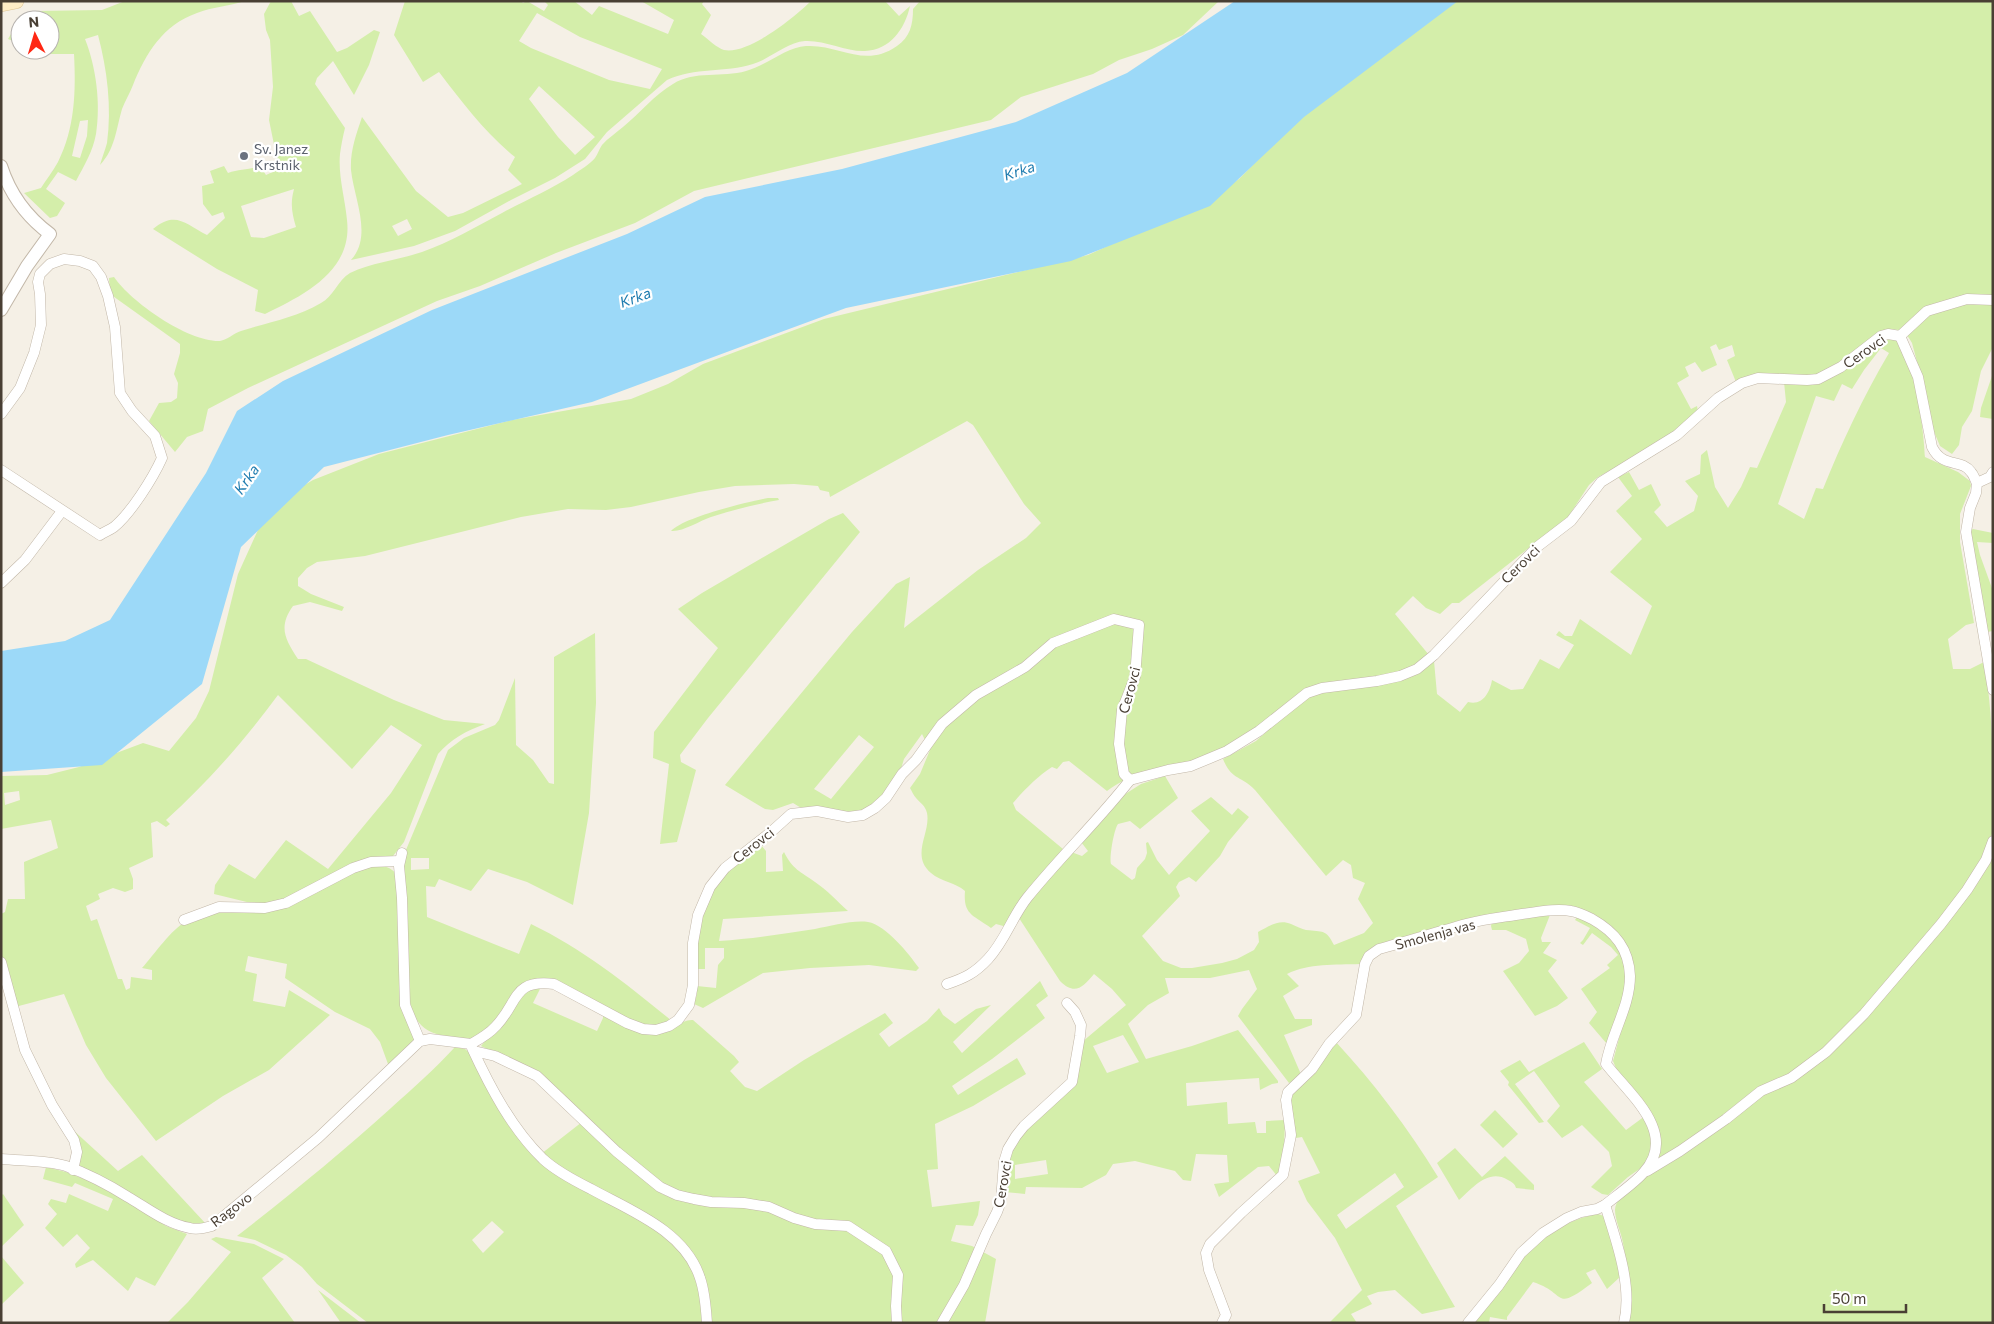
<svg xmlns="http://www.w3.org/2000/svg" width="1994" height="1324" viewBox="0 0 1994 1324" font-family="Commissioner,sans-serif">
<rect width="100%" height="100%" fill="#f5f0e6"/>
<g fill="#d4eeaa" fill-rule="evenodd">
<path d="M125 1H245C229 6 212 7 197 13 163 25 146 53 133 85 130 93 125 101 122 109 116 130 115 149 100 165 102 158 105 150 107 143 112 107 107 69 98 35L85 39C96 67 101 103 96 134 93 151 84 166 76 181L58 172 46 189 65 203 57 216 50 218 24 193 41 188C46 180 53 171 58 162 75 128 76 92 74 54H44L34 50H50V20H20V44L8 39 20 19 36 11 102 10ZM88 120 87 136 80 158 72 156 80 121Z"/>
<path d="M271 1H291L299 16 310 11 337 52 347 48 374 30 380 32 369 65 354 95 333 61 317 78 315 84 345 128C343 136 341 146 340 154 338 176 345 198 347 220 353 271 304 295 265 314L255 311 258 290 217 269 153 229C175 210 186 224 207 235L225 218 223 212 212 216 203 204 202 186 214 183 210 171 224 166 228 173C239 169 249 170 260 166L266 175 279 169 269 120 273 87 270 40 266 30 264 14ZM294 189C290 204 292 213 296 227L264 238 251 237 241 206Z"/>
<path d="M405 1H521L523 3 527 1 544 11 548 5 544 1H574L592 15 599 6 668 34 674 20 641 1H704L702 4 711 15 701 34C708 39 717 48 724 50 748 55 795 17 811 1H885L899 16 910 6C905 29 890 50 865 51 847 52 825 40 805 41 787 42 770 59 753 64 725 73 695 67 667 80L607 132 585 159 555 178 511 200 455 231 414 246 351 260C373 236 354 199 351 170 350 151 356 135 362 117L416 191 448 217 463 213 522 184 508 170 515 157C485 133 462 102 439 72L423 82 394 35ZM537 13 580 37 662 69 650 89 609 80 531 48 519 41ZM539 86 595 137 575 155 558 137 529 99ZM407 219 412 229 398 236 392 226Z"/>
<path d="M920 1H1219L1183 35 1152 49 1119 60 1093 74 1021 97 991 120 694 191 635 223 556 253 480 286 437 301 248 388 208 409 203 431 187 437 175 452 149 421 159 403 171 402 177 398 178 383 174 374 180 353V344L110 294 109 278 114 277C131 302 188 342 220 341 227 340 234 333 241 331 269 322 295 318 321 303 333 297 338 280 350 273 373 262 399 260 422 252 450 242 476 227 502 213 526 200 550 190 573 175 580 170 590 164 595 158 598 154 599 149 602 145 608 138 616 133 623 127 640 113 654 95 673 84 695 70 722 78 746 71 766 66 786 47 806 46 840 44 864 69 897 46 910 37 913 25 913 9Z"/>
<path d="M1441 1H1993V347L1981 371 1972 411 1962 427 1959 445 1952 454 1940 446 1932 427 1927 399 1912 343C1898 315 1877 337 1862 349 1852 356 1841 365 1830 371 1809 382 1788 373 1766 374 1755 375 1746 379 1736 382L1727 360 1735 356 1732 345 1719 350 1716 344 1710 347 1717 365 1702 372 1695 362 1685 367 1689 376 1677 383 1691 409 1697 406 1698 412 1667 439 1598 477 1589 485 1568 517 1459 603H1452L1440 614 1426 608 1413 596 1395 614 1429 655C1424 658 1419 663 1414 666 1382 684 1344 676 1311 689 1287 698 1270 719 1250 733 1235 744 1216 752 1199 759 1168 770 1134 770 1107 791L1069 761 1063 762 1057 769 1052 767C1038 776 1024 790 1013 803L1016 810 1063 849 1082 856 1088 851 1081 842 1119 798 1141 784 1165 776 1178 798 1140 829 1130 821 1118 824C1114 829 1109 858 1111 864L1132 880 1135 878 1137 868 1145 859 1147 853 1146 843 1148 842 1157 860 1169 875 1210 831 1191 811 1211 797 1232 815 1238 808 1249 817 1228 842 1220 856 1196 882 1189 877 1179 882 1176 887 1180 896 1142 936 1163 961 1181 968H1192L1222 963 1237 959 1254 950 1259 942 1258 932C1269 926 1279 919 1291 924 1296 926 1302 929 1306 930 1323 932 1326 929 1334 945L1364 933 1373 923 1358 899 1365 883 1353 878 1351 865 1343 860 1326 876 1255 790C1241 775 1232 781 1223 759L1256 741 1292 709 1312 695 1400 680 1417 674 1434 661 1437 694 1460 712 1468 702C1483 706 1490 692 1492 680L1511 690 1523 689 1540 659 1559 669 1574 645 1556 635 1559 631 1565 636H1572L1580 619 1631 655 1652 606 1610 572 1642 539 1616 511 1632 496 1618 477 1629 472 1639 490 1651 484 1661 505 1654 512 1667 527 1694 511 1698 496 1685 481 1700 474 1701 455 1707 450 1715 487 1728 508 1741 487 1750 467 1757 468 1786 402 1784 382C1815 385 1836 379 1860 359 1871 350 1879 341 1893 338 1915 350 1924 432 1925 457L1958 472 1970 481 1971 486 1960 514V542L1974 623 1966 625 1948 639 1953 669H1970L1984 662C1994 717 1993 774 1993 830L1988 847 1993 849V1323H1627C1632 1298 1627 1268 1623 1243 1621 1232 1615 1220 1615 1210 1616 1192 1645 1179 1654 1164 1658 1157 1660 1147 1659 1138 1655 1103 1624 1091 1613 1061L1633 986 1632 967 1629 955 1619 935 1603 922 1588 912 1573 907 1555 906 1506 913 1457 924 1435 933 1376 947 1367 952 1361 966 1360 964C1335 965 1309 963 1287 974L1299 986 1283 996 1295 1019H1312V1025L1284 1035 1300 1072V1077L1289 1083 1238 1016 1242 1009 1257 989 1249 970 1210 978H1165L1169 993 1148 1005 1128 1024 1146 1059 1192 1046 1238 1030 1278 1081V1083L1272 1084 1260 1090 1259 1078 1186 1083 1187 1106 1227 1102 1228 1124 1255 1122 1257 1133H1266V1121L1285 1120 1284 1150 1278 1177 1269 1166 1258 1167 1219 1197 1214 1184 1229 1182 1227 1155 1196 1154 1191 1181 1183 1180 1175 1171 1135 1161 1113 1164 1106 1175 1082 1188 1026 1187 1025 1194 1005 1192 1008 1159 1015 1139 1076 1081 1078 1054 1082 1042 1126 1005 1112 989 1094 974C1083 987 1075 996 1060 981L1019 918 1011 915 1007 927 996 924 991 928C973 915 963 915 965 891 955 882 941 882 931 873 910 855 931 833 927 813 925 805 921 804 916 798 913 795 912 791 910 788L920 774 930 750 922 734 904 759 899 775 888 791 872 807 854 814 816 808 803 809 793 803 773 810 765 809 725 785 852 632 896 584 910 577 904 628 978 570 1026 538 1041 523 1024 504 973 425 967 421 830 497 829 492 820 490 818 486 794 484 735 486 699 492 631 507 606 510 568 509 521 517 365 556 317 562 307 568 298 578V586L311 594 344 607 342 611 310 602 293 606C278 627 285 639 298 659H306L394 700 444 720 485 724C466 731 451 739 438 754L404 842 393 856 364 861 335 874 285 901 259 905 214 894 215 885 229 864 255 879 286 840 328 869 391 793 422 745 391 725 352 769 278 695C244 741 208 782 166 820L170 824 166 827 157 821 151 823 153 857 129 868 133 879V889L125 892 113 888 98 894 100 899 86 906 91 921 97 919 118 979H122L126 990 130 988 131 977 152 980V970L142 968C154 955 171 929 187 921 219 905 255 919 288 905 310 896 381 845 397 876L403 1000 415 1038 393 1064H388L380 1042 370 1029 335 1012 285 978 287 964 248 956 245 971 257 974 253 1001 285 1007 289 990 330 1015 269 1070 223 1096 156 1141 106 1078 86 1045 64 994 15 1007 1 954V914L5 912 8 899H25L24 862 58 848 51 820 1 829V776L47 775 79 767 143 743 169 751 196 718 209 691 238 574 262 521 279 500 313 480 379 454 512 420 631 399 668 384 703 364 824 319 1088 255 1206 201 1239 179 1302 114ZM1881 348 1889 353C1863 397 1842 442 1823 489L1816 488 1804 519 1778 504 1816 396 1834 401 1842 384 1852 389 1864 370ZM859 735 874 747 831 799 814 789ZM19 791 20 800 5 805 4 793ZM1123 1035 1139 1062 1107 1073 1093 1046ZM1046 1160 1048 1174 1015 1179V1165Z"/>
<polygon points="1993,373 1993,419 1980,417 1981,408"/>
<path d="M768 498H778L779 500C756 504 733 510 711 517 699 521 683 532 671 531 684 517 747 502 768 498Z"/>
<polygon points="843,513 860,532 708,718 680,755 681,762 696,770 677,842 660,844 669,764 653,758 654,732 718,648 678,609 702,593 829,519"/>
<polygon points="1973,529 1993,533 1993,543 1977,542 1980,555 1993,591 1993,631 1987,632 1969,531"/>
<path d="M595 633 596 703 589 813 573 905 527 882 488 869 471 891 439 879 435 887 426 886 427 917 519 954 531 924C583 949 628 985 672 1021L654 1027 637 1023 588 997 531 980 493 1024 472 1039C442 1036 417 1037 410 1002L403 857 448 750 464 738 495 725 499 720 515 678 516 745 533 760 549 783 554 784V657ZM411 858H429V869L411 870Z"/>
<path d="M761 845 766 851V872L783 871 782 855 784 852C793 870 800 871 815 882 827 890 837 901 848 911L723 919 719 941C751 939 783 934 815 929 831 926 852 920 868 922 886 925 909 954 919 968L916 971 869 965 810 968 763 973 703 1008 694 1004 697 994V986L716 988 718 965 724 958V948H705V969H697C697 938 701 901 721 876 730 865 750 854 761 845Z"/>
<polygon points="1550,915 1541,938 1542,942 1551,942 1543,953 1557,960 1548,971 1568,998 1557,1006 1535,1016 1503,971 1519,963 1529,951 1526,939 1506,930 1492,930 1491,926 1492,922"/>
<path d="M1578 915C1587 921 1600 926 1607 933 1641 965 1620 1008 1607 1044L1589 1023 1597 1012 1581 989 1610 968 1607 965 1618 955 1611 947 1592 933 1583 945 1580 943 1583 940 1590 928 1575 920Z"/>
<path d="M1040 981 1048 996 1036 1005 1045 1018 992 1059 952 1086 958 1095 1017 1058 1026 1074 973 1106 935 1124 938 1169 927 1170 932 1207 980 1201 978 1215 973 1226 956 1225 951 1241 972 1246 996 1259 985 1323H368L317 1284 302 1267 286 1255 255 1240 237 1236C290 1195 341 1153 391 1108 413 1088 435 1069 455 1047L465 1049 471 1054 548 1168 573 1185 541 1154 582 1122 609 1150 662 1194 684 1202 744 1207 798 1217 710 1200 668 1188 616 1146 540 1075 481 1046 526 992 541 987 533 1003 597 1031 603 1018V1013C614 1017 652 1035 662 1033 673 1031 681 1019 693 1020L734 1056 739 1062 730 1071 745 1087 757 1091 804 1060 885 1013 893 1023 879 1034 889 1047 927 1021 939 1008 943 1015 955 1024 976 1009 991 1005 953 1042 962 1053ZM492 1221 504 1232 483 1253 472 1240Z"/>
<path d="M1335 1041C1374 1083 1408 1128 1438 1177L1396 1206 1455 1307 1422 1314 1395 1290 1378 1292 1367 1296 1372 1304 1351 1314 1357 1323H1329L1362 1290 1335 1238 1307 1201 1298 1181 1320 1173 1302 1137 1296 1138 1289 1097ZM1395 1173 1404 1187 1346 1229 1337 1215Z"/>
<polygon points="1584,1042 1602,1069 1584,1082 1626,1130 1645,1116 1653,1137 1648,1163 1628,1177 1608,1195 1602,1194 1591,1187 1612,1166 1609,1152 1582,1125 1562,1138 1547,1121 1560,1106 1534,1071 1515,1084 1544,1122 1539,1123 1508,1085 1509,1082 1500,1071 1520,1060 1529,1072"/>
<polygon points="1495,1110 1518,1134 1503,1148 1480,1125"/>
<polygon points="72,1129 118,1171 142,1155 206,1224 200,1225 178,1221 79,1169 80,1158"/>
<path d="M1455 1148 1482 1177 1505 1156 1534 1185V1190L1516 1188C1515 1184 1512 1182 1508 1180 1488 1168 1473 1188 1459 1200L1437 1163Z"/>
<polygon points="46,1167 66,1172 89,1181 136,1206 166,1226 187,1234 155,1286 136,1277 128,1291 93,1260 76,1268 75,1264 90,1248 77,1234 63,1247 45,1228 57,1214 48,1204 51,1199 66,1203 69,1194 108,1211 113,1199 75,1183 72,1187 43,1179"/>
<polygon points="3,1194 24,1225 1,1247 1,1196"/>
<path d="M1598 1214 1607 1217 1620 1277 1607 1289 1595 1269 1586 1273 1592 1283C1552 1313 1568 1293 1533 1282L1507 1317V1320L1490 1317 1489 1323H1473C1507 1278 1538 1224 1598 1214Z"/>
<polygon points="216,1237 254,1244 284,1259 262,1278 295,1323 167,1323 188,1302 231,1252 211,1239"/>
<polygon points="1,1256 24,1283 1,1305"/>
<polygon points="318,1290 361,1323 341,1323"/>
</g>
<polygon fill="#9cd9f8" points="1235,1 1458,1 1304,117 1210,206 1071,261 846,308 592,402 448,435 324,467 241,547 202,684 102,765 1,772 1,651 65,641 110,620 206,473 237,411 283,381 432,310 627,234 705,197 842,169 1016,122 1127,73"/>
<g fill="none" stroke-linecap="round" stroke-linejoin="round">
<g stroke="#c2b7a8" stroke-width="11">
<g id="minor">
<path d="M1900 336 1918 377 1932 447C1943 469 1961 458 1971 472 1974 475 1975 480 1977 483"/>
<polyline points="1900,336 1927,311 1967,299 1993,300"/>
<path d="M1 414 20 388 34 353 41 325 40 294 38 282 40 274 50 264 64 259 80 261 93 266 101 277 108 296 115 327 120 393 132 411 155 436 162 458C153 478 131 513 114 527 110 530 104 532 100 535L1 470"/>
<polyline points="1993,472 1990,477 1977,483 1976,493 1970,508 1966,532 1993,690"/>
<polyline points="1,583 25,560 62,511"/>
<polyline points="402,853 399,866 402,898 405,1005 420,1041"/>
<polyline points="184,920 219,907 265,908 286,903 353,868 371,862 399,861"/>
<polyline points="1,962 25,1050 52,1105 74,1140 77,1152 73,1170"/>
<path d="M947 984C965 978 975 973 988 959 1005 941 1012 917 1027 898 1060 857 1098 821 1130 780"/>
<path d="M471 1044C480 1039 489 1034 496 1026 519 1002 512 979 554 984L627 1023 643 1029 656 1030 669 1026 678 1020 689 1005 693 985V943L698 915 710 887 725 868 771 832 791 814 817 811 848 817 863 815 875 808 886 798 902 774 916 760 942 724 976 695 1025 667 1053 643 1114 619 1139 625 1135 677 1122 710 1119 744 1124 774 1130 780 1168 770 1191 766 1227 751 1259 731 1307 693 1322 688 1377 681 1400 676 1417 669 1434 655 1537 547 1571 521 1601 482 1677 435 1718 398 1742 383 1758 378 1807 380 1818 379 1841 367 1881 336 1888 334 1900 336"/>
<path d="M472 1048C490 1087 512 1129 543 1159 556 1171 575 1181 591 1189 631 1211 685 1231 700 1278 705 1292 706 1308 707 1323"/>
<polyline points="474,1051 495,1056 537,1076 617,1152 660,1187 677,1195 694,1199 711,1202 744,1203 769,1207 794,1218 815,1224 848,1226 886,1251 898,1275 896,1306 897,1323"/>
<path d="M1 1159C23 1161 46 1160 66 1166 88 1174 109 1185 128 1197 147 1208 167 1224 190 1228 197 1230 205 1228 212 1226L318 1138 420 1041 430 1039 471 1044"/>
<polyline points="1647,1171 1680,1151 1726,1119 1761,1091 1791,1078 1826,1052 1864,1014 1941,924 1967,890 1986,860 1993,841"/>
<polyline points="942,1323 964,1285 986,1234 997,1212 1001,1201 1004,1162 1008,1149 1016,1136 1024,1126 1072,1082 1080,1036 1081,1025 1075,1012 1067,1003"/>
<path d="M1222 1323 1226 1315 1209 1270 1206 1253 1210 1244 1241 1213 1283 1175 1291 1135 1286 1100 1288 1092 1312 1069 1329 1044 1356 1015 1365 964 1369 956 1379 949C1408 941 1437 932 1466 924 1484 919 1504 917 1522 914 1538 912 1556 908 1571 911 1578 912 1586 916 1592 919 1615 932 1629 949 1630 976 1630 1007 1611 1034 1606 1064 1629 1094 1679 1133 1644 1172 1636 1182 1616 1196 1605 1205"/>
<path d="M1468 1323 1499 1285 1521 1253 1543 1233 1567 1218 1581 1212 1597 1209 1605 1205C1616 1240 1633 1286 1624 1323"/>
</g>
</g>
<g stroke="#c2b7a8" stroke-width="14">
<path id="tertiary" d="M1 166C10 194 27 217 50 234L27 266 1 310"/>
</g>
<g stroke="#dec493" stroke-width="16">
<polyline id="secondary" points="1,4 16,1"/>
</g>
<use href="#minor" stroke="#fff" stroke-width="10"/>
<use href="#tertiary" stroke="#fff" stroke-width="12"/>
<use href="#secondary" stroke="#ffedc6" stroke-width="15"/>
</g>
<circle fill="#6b7280" stroke="#fff" stroke-width="2" cx="244" cy="156" r="5"/>
<g text-anchor="middle" dominant-baseline="central" stroke-width="4.5" stroke-linejoin="round" paint-order="stroke">
<g font-size="14" fill="#5b616d" stroke="#fff" text-anchor="start">
<text x="254" y="148">Sv. Janez<tspan x="254" dy="16">Krstnik</tspan></text>
</g>
<g font-size="14" fill="#493f34" stroke="#fff">
<text transform="translate(1864 351) rotate(-35)">Cerovci</text>
<text transform="translate(1520 564) rotate(-45)">Cerovci</text>
<text transform="translate(1129 690) rotate(-75)">Cerovci</text>
<text transform="translate(753 845) rotate(-38)">Cerovci</text>
<text transform="translate(1435 934) rotate(-15)">Smolenja vas</text>
<text transform="translate(1002 1184) rotate(-80)">Cerovci</text>
<text transform="translate(231 1209) rotate(-37)">Ragovo</text>
</g>
<g font-size="15" font-style="italic" fill="#1f7caf" stroke="#fff">
<text transform="translate(1019 170) rotate(-18)">Krka</text>
<text transform="translate(635 297) rotate(-20)">Krka</text>
<text transform="translate(246 479) rotate(-55)">Krka</text>
</g>
</g>
<rect width="1994" height="1324" fill="none" stroke="#493f34" stroke-width="5"/>
<g transform="translate(35 35) rotate(355)"><circle r="24" fill="#ffffff" stroke="#b6b2ae"/>
<path d="M0-4L9 19L0 12L-9 19Z" fill="#ff2713"/>
<text y="-8" font-size="14" font-weight="bold" text-anchor="middle" fill="#493f34">N</text>
</g>
<path d="M1824 1304v8h82v-8" fill="none" stroke="#493f34" stroke-width="2.5"/>
<text x="1832" y="1304" font-size="15" fill="#493f34" stroke="#ffffff" stroke-width="4" paint-order="stroke">50 m</text>
</svg>
